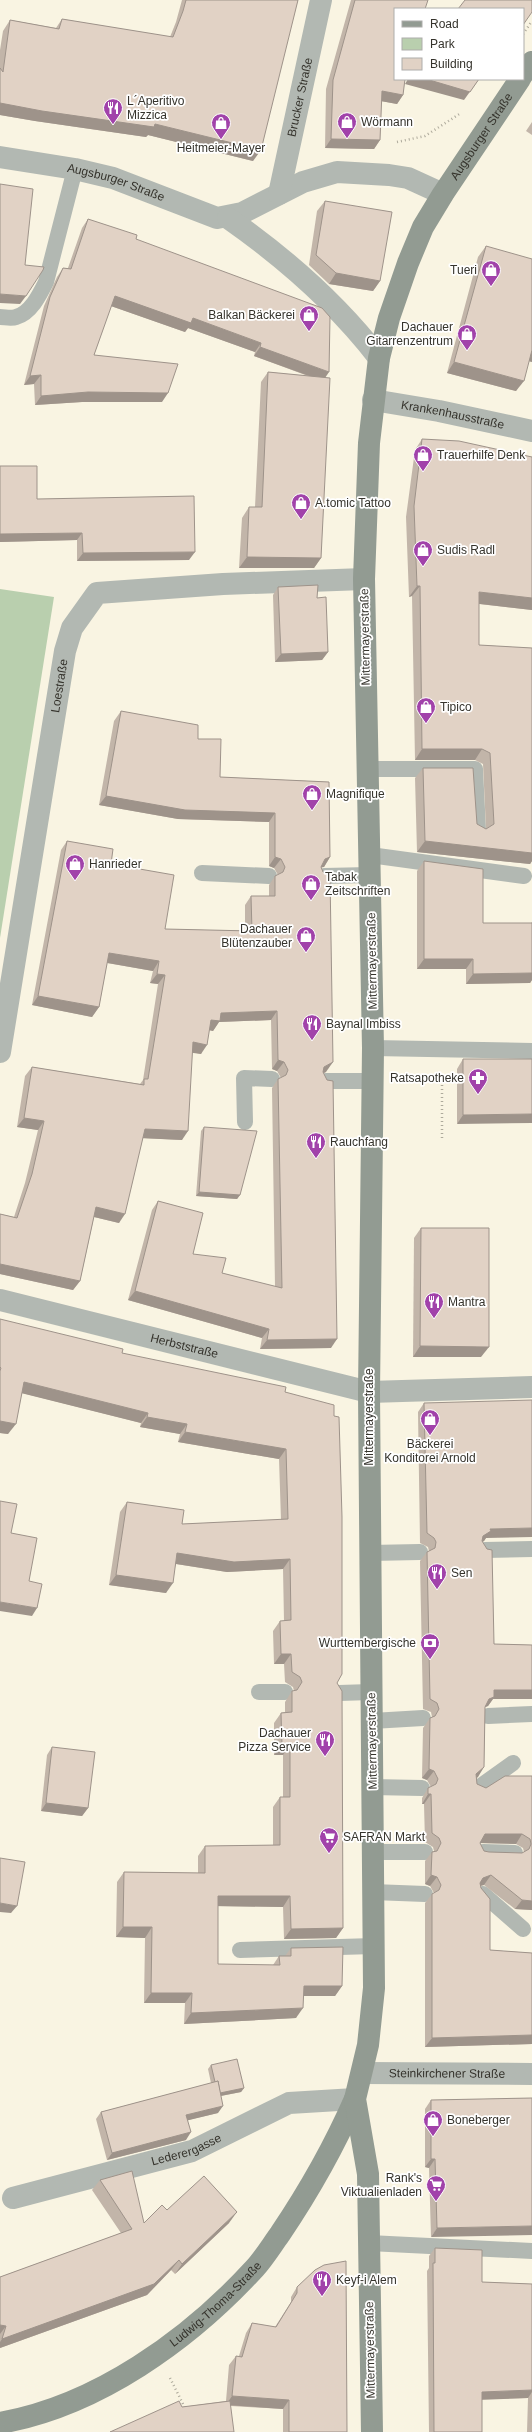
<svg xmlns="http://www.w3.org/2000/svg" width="532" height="2432" viewBox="0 0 532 2432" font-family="Arial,sans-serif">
<rect width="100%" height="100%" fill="#f9f4e2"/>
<polygon fill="#b9cfae" points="0,589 54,597 0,938"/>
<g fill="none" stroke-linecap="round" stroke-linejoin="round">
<g stroke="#aeaa9c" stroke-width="2.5" stroke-dasharray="1 3" stroke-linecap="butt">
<polyline points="523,34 532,21"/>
<polyline points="397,142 425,136 461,113"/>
<polyline points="442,1138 442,1074"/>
<polyline points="170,2378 185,2408"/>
</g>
<g stroke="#b2b8b2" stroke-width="16">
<path d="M0 317C5 317 11 319 16 317 31 313 40 294 46 282L75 169"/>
<polyline points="368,769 475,769 478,830"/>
<polyline points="370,855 524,876"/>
<polyline points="202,873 269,876"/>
<polyline points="324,876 370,875"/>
<polyline points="373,1048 532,1051"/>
<polyline points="326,1081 372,1081"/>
<polyline points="245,1122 244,1078 272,1079"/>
<polyline points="485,1550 532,1549"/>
<polyline points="370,1553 420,1552"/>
<polyline points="259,1692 285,1692"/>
<polyline points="339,1693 371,1692"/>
<polyline points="488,1716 532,1714"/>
<polyline points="372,1721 423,1718"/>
<polyline points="372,1787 422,1788"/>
<polyline points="478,1788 513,1763"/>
<polyline points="373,1852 425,1852"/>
<polyline points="483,1852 515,1853"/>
<polyline points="373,1892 425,1894"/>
<polyline points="483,1894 523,1929"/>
<polyline points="240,1950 374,1946"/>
<polyline points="369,2243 532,2251"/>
</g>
<g stroke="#b2b8b2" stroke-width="22">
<path id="s1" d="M0 157 75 169 113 178 217 218 242 213 303 182 337 172 389 175 408 178 443 194"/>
<path id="s2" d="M279 194 321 0"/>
<path d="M228 218C285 258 336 302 379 358"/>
<path id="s3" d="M373 400 439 411 532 431"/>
<path id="s4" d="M0 1052 65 651 72 628 97 593 223 584 364 579"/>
<path id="s5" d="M0 1300 369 1392 532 1387"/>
<path id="s6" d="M362 2073 532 2074"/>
<path id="s7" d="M13 2198 192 2151 289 2103 355 2099"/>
</g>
<g stroke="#929b92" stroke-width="22">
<polyline points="523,74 532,62"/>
<path id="s8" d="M0 2423C97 2406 189 2340 255 2268 264 2258 272 2245 280 2234 309 2191 334 2147 355 2099"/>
<path id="s9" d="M372 2432 368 2174 355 2099 368 2045 374 1988 369 1392 373 1048 364 579 369 443 379 358 389 318 408 263 423 227 443 194 520 79"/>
</g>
</g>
<g fill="#c2b5a9" fill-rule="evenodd">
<polygon points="182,0 298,0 253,161 148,135 146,137 35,121 0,115 0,50 3,31 10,20 56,28 62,19 170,37 176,22"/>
<polygon points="351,0 428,0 395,9 403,95 397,104 381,101 380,140 374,149 325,148 326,89"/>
<polygon points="532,122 532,135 526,131"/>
<polygon points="325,201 380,281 373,291 329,284 309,265 317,211"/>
<polygon points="88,219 136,239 325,377 321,558 314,568 239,568 242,518 249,507 255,507 261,382 268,372 308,376 254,356 255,352 188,328 185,332 111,306 94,355 162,402 82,402 35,405 34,384 24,385 44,306 57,277 63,268 68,268 82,228"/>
<polygon points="486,246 532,362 529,361 516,391 447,373 478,257"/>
<polygon points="422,439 532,457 532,610 479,604 479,645 532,648 532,861 530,864 417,852 415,778 423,768 477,824 486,829 483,764 475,760 415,760 412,596 409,597 406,517 415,450"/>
<polygon points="0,466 37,499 189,560 77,561 77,540 0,542"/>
<polygon points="278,587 317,598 328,652 322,660 275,662 273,595"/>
<polygon points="121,711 198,739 220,777 329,782 330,857 324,867 321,867 326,1072 323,1073 331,1348 260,1349 262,1338 128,1300 152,1210 158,1201 193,1254 222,1273 275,1287 272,1088 278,1079 281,1078 277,1071 272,1069 271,1020 219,1022 213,1031 209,1030 201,1054 192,1052 182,1140 143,1138 119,1223 94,1217 80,1281 73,1290 0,1274 0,1214 14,1217 25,1183 38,1130 17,1127 25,1076 32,1067 140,1084 143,1080 158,984 150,983 153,971 107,963 99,1007 92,1017 32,1005 61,850 67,841 111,864 165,929 245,931 245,905 251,896 269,896 269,885 275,876 278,875 274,868 269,866 269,822 178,819 99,805 114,721"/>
<polygon points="424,861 483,923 531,923 532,922 532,980 530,983 466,984 466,969 417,969 417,871"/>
<polygon points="463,1059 532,1059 457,1124 457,1069"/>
<polygon points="204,1127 240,1195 237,1199 196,1196 201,1131"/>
<polygon points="421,1228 481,1357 413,1357 414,1238"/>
<polygon points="0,1319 122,1353 285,1392 334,1416 337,1683 343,1928 336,1938 284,1939 283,1907 218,1906 218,1964 273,1965 279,1956 285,1956 291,1948 342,1986 335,1996 303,1996 296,2018 184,2024 185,2003 144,2003 145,1938 116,1937 117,1882 124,1872 198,1873 198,1856 205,1846 273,1845 273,1807 280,1797 283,1797 283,1755 274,1755 274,1723 281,1713 285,1712 285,1702 292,1691 294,1691 293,1687 285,1682 284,1664 274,1664 273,1631 280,1621 284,1621 283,1569 227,1572 176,1564 166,1593 109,1585 120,1512 127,1502 182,1524 281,1520 279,1459 178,1442 180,1434 140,1427 141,1423 22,1393 8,1434 0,1433"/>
<path d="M424 1403 486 1538 484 1541 482 1542 494 1644 532 1645V1699H493L488 1706 485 1707 484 1767 476 1778 477 1784 486 1788 532 1776V1910L515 1909 484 1885 480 1886 490 1950 532 1953V2044L425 2047V1903L432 1894 434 1893 430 1886 425 1884V1861L432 1852 434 1851 433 1847 425 1842 424 1804H422V1798L428 1788 431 1787 427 1780 422 1778 423 1728 430 1718 432 1717 431 1712 423 1709 420 1561 427 1552 429 1551 428 1547 420 1543 418 1412ZM480 1843 516 1844 523 1848 524 1852 522 1853 489 1852 484 1851Z"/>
<polygon points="52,1747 88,1808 82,1816 41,1811 47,1755"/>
<polygon points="211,2065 244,2088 241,2092 221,2096 218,2113 188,2120 186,2140 107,2160 96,2119 101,2112 211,2083 208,2069"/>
<polygon points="532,2098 431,2237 429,2168 425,2167 425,2109 431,2100"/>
<polygon points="100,2180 144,2223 167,2210 229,2223 175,2274 171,2270 147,2295 0,2348 0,2277 121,2233 92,2190"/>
<polygon points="435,2248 482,2282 532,2284 532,2432 527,2432 528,2398 482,2399 482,2432 429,2432 427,2271 429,2268 429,2256"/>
<polygon points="297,2287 347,2432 283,2432 283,2409 231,2406 182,2407 226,2401 229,2365 236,2356 239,2356 246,2333 252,2323 275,2327 291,2302 291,2297"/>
</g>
<g fill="#9e938a">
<polygon points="408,79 479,79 464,100 405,84"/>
<polygon points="382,91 403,95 397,104 375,100"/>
<polygon points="0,103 155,124 261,150 253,161 148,135 146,137 35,121 0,115"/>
<polygon points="331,139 380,140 374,149 325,148"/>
<polygon points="336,273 380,281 373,291 329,284"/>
<polygon points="0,294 26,296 20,304 0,303"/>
<polygon points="115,296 193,318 261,343 255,352 188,328 185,332 108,305"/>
<polygon points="260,347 329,372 323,381 254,356"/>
<polygon points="532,350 532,362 525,360"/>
<polygon points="454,362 524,381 516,391 447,373"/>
<polygon points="41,375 34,384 24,385 30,376"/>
<polygon points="88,392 168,393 162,402 82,402 35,405 41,396"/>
<polygon points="82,533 77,540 0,542 0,534"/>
<polygon points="195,552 189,560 77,561 83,553"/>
<polygon points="247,557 321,558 314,568 239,568"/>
<polygon points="417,586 420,586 412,596 409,597"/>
<polygon points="479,592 532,598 532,610 472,603"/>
<polygon points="328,652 322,660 275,662 281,654"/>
<polygon points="422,749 482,749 475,760 415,760"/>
<polygon points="106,796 275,813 269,822 178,819 99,805"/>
<polygon points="425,841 532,853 532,861 530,864 417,852"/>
<polygon points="275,857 281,859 274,868 269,866"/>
<polygon points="330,857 324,867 319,868 325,859"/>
<polygon points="109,953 159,961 153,971 102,962"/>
<polygon points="424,959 473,959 466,969 417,969"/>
<polygon points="532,973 532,980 530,983 466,984 473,974"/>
<polygon points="157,974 165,975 158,984 150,983"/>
<polygon points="38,996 99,1007 92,1017 32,1005"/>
<polygon points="277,1011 271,1020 219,1022 213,1031 204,1029 211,1020 221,1013"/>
<polygon points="193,1042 207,1045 201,1054 186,1052"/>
<polygon points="278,1060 284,1062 277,1071 272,1069"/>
<polygon points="333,1062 326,1072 318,1076 324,1067"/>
<polygon points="532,1114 532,1123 457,1124 463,1115"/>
<polygon points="24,1118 44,1121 38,1130 17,1127"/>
<polygon points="145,1129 188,1131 182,1140 139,1138"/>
<polygon points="199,1192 240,1195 237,1199 196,1196"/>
<polygon points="96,1207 125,1214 119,1223 90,1216"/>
<polygon points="0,1264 80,1281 73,1290 0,1274"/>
<polygon points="135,1291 269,1329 262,1338 128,1300"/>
<polygon points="337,1339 331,1348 260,1349 267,1340"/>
<polygon points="420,1346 489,1347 481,1357 413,1357"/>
<polygon points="24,1382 148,1413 141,1423 17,1392"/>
<polygon points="147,1417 187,1424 180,1434 140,1427"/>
<polygon points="0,1421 16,1424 8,1434 0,1433"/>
<polygon points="185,1432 286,1449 279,1459 178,1442"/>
<polygon points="532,1528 532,1537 486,1538 484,1541 477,1545 483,1536 490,1529"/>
<polygon points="177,1553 290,1559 283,1569 227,1572 170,1563"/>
<polygon points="116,1575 173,1583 166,1593 109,1585"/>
<polygon points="0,1602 37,1608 32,1616 0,1611"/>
<polygon points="281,1654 291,1654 284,1664 274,1664"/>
<polygon points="494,1690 532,1690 532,1699 493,1699 488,1706 483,1708"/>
<polygon points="282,1745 290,1745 283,1755 274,1755"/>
<polygon points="484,1767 478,1777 470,1784 476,1774"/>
<polygon points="429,1769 434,1771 427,1780 422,1778"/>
<polygon points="428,1794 431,1794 424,1804 422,1804"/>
<polygon points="46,1803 88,1808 82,1816 41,1811"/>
<polygon points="485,1834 522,1834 516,1844 479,1843"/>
<polygon points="431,1875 437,1877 430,1886 425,1884"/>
<polygon points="491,1875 484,1885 476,1887 483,1878"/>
<polygon points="218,1896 290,1896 283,1907 211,1906"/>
<polygon points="522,1900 532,1901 532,1910 515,1909"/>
<polygon points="0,1903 17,1906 11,1913 0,1912"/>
<polygon points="123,1927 152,1927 145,1938 116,1937"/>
<polygon points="343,1928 336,1938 284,1939 291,1929"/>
<polygon points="304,1986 342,1986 335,1996 297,1996"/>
<polygon points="151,1993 192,1993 185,2003 144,2003"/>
<polygon points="303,2008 296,2018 184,2024 191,2013"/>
<polygon points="532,2035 532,2044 425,2047 432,2038"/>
<polygon points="244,2088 241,2092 215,2097 218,2093"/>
<polygon points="223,2106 218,2113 181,2122 186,2115"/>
<polygon points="191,2132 186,2140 107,2160 112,2153"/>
<polygon points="431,2159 435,2159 429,2168 425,2167"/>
<polygon points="237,2212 229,2223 175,2274 182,2264"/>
<polygon points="532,2226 532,2235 431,2237 437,2228"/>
<polygon points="179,2260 171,2270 147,2295 0,2348 0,2342 2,2339"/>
<polygon points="0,2325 6,2326 0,2334"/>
<polygon points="532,2390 532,2392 528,2398 477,2400 482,2392"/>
<polygon points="232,2396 289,2400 283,2409 226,2405"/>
</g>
<g fill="#e1d2c5" stroke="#9e938a" fill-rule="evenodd">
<polygon points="186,0 298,0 261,150 155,124 154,127 42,111 0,103 0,68 3,72 10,20 59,29 62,19 173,37 183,11"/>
<polygon points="355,0 428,0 425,9 395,9 395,79 405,79 403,95 382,91 380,140 331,139 333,80"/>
<polygon points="465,0 532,0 532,12 523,25 523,9 458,9"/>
<polygon points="426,79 479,79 470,92"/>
<polygon points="0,184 33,189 25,265 44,267 43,270 26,296 0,294"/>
<polygon points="325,201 392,212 380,281 336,273 316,255"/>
<polygon points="88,219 137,235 136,239 322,308 330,317 329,372 260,347 261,343 193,318 191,323 115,296 94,355 178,364 168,393 88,392 41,396 41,375 30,376 50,297 63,268 71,269"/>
<polygon points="486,246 532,259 532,350 524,381 454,362"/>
<polygon points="268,372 330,378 321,558 247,557 249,507 262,507"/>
<polygon points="422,439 459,441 532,457 532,598 479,592 479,645 532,648 532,853 425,841 423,768 473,768 477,824 486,829 494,824 490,753 482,749 422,749 420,586 417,586 414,506"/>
<polygon points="0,466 37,466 37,499 194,496 195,552 83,553 82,533 0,534"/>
<polygon points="318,585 317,598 326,597 328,652 281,654 278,587"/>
<polygon points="121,711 198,725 198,739 221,739 220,777 329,782 330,857 325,859 321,867 323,872 330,876 333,1062 324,1067 323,1072 327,1080 333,1081 337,1339 267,1340 269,1329 135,1291 158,1201 203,1213 193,1254 226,1258 222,1273 282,1288 278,1079 286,1075 288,1070 284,1062 278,1060 277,1011 221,1013 220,1021 211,1020 207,1045 193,1042 188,1131 145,1129 125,1214 96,1207 80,1281 0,1264 0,1214 17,1218 32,1174 44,1121 24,1118 32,1067 144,1085 144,1079 148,1079 165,975 157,974 159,961 109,953 99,1007 38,996 67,841 113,849 111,864 174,875 165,929 252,931 251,896 275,896 275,876 283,872 285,867 281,859 275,857 275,813 185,810 106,796"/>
<polygon points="424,861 483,869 483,923 532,923 532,973 473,974 473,959 424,959"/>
<polygon points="463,1059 532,1059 532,1114 463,1115"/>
<polygon points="204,1127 257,1131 240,1195 199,1192"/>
<polygon points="421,1228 489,1228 489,1347 420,1346"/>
<polygon points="0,1319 123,1349 122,1353 286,1387 285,1392 334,1405 334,1416 339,1417 342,1517 342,1674 337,1683 342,1691 343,1928 291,1929 290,1896 218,1896 218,1964 280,1965 279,1956 291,1956 291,1948 343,1947 342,1986 304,1986 303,2008 191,2013 192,1993 151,1993 152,1927 123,1927 124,1872 205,1873 205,1846 280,1845 280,1797 290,1797 290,1745 282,1745 281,1713 292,1712 292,1691 297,1690 302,1682 300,1677 292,1672 291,1654 281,1654 280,1621 291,1620 290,1559 234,1562 177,1553 173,1583 116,1575 127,1502 184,1510 182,1524 288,1519 286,1449 185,1432 187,1424 147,1417 148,1413 24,1382 16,1424 0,1421 0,1371 1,1368 0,1367"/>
<path d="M532 1400V1528L490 1529 491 1531 483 1536 482 1541 487 1549 492 1550 494 1644 532 1645V1690H494V1697L489 1699 485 1707 484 1767 476 1774 477 1784 486 1788 505 1776H532V1901L522 1900 491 1875 483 1878 480 1883 481 1888 490 1899V1950L532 1953V2035L432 2038V1894L439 1890 441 1885 437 1877 431 1875 432 1852 437 1851 441 1843 439 1838 432 1833 431 1794H428V1788L436 1784 438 1779 434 1771 429 1769 430 1718 435 1716 439 1709 437 1703 430 1699 427 1552 435 1548 436 1542 434 1538 427 1533 424 1403ZM485 1834H522L530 1839 531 1844 529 1849 522 1853 489 1852 484 1851 480 1843Z"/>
<polygon points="0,1501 17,1504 11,1533 37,1538 29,1581 42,1584 37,1608 0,1602"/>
<polygon points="52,1747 95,1752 88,1808 46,1803"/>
<polygon points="0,1858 25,1862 17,1906 0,1903"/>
<polygon points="237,2059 244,2088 220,2093 218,2081 215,2082 211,2065"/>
<polygon points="218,2081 223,2106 186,2115 191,2132 112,2153 101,2112"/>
<polygon points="532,2098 532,2226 437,2228 435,2159 431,2159 431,2100"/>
<polygon points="132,2171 144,2223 162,2205 167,2210 204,2176 237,2212 182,2264 179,2260 154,2284 2,2339 6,2326 0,2325 0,2277 132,2229 100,2180"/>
<polygon points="435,2248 482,2250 482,2282 532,2284 532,2390 482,2392 482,2432 434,2432 433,2263 435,2263"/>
<polygon points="346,2261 347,2432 289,2432 289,2400 232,2396 236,2356 242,2357 252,2323 276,2327 297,2293 297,2287 315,2270 324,2265"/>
<polygon points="179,2401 182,2407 230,2401 234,2432 110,2432"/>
</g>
<defs>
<g id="restaurant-pin" transform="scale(1)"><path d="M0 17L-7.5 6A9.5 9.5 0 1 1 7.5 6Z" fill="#a142aa" stroke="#fff"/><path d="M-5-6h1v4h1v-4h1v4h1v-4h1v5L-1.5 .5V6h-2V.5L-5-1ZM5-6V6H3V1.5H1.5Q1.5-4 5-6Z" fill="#fff"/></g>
<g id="shop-pin" transform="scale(1)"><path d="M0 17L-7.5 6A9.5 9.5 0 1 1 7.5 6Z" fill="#a142aa" stroke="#fff"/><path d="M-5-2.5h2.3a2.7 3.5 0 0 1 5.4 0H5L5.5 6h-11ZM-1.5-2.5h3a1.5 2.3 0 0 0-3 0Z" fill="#fff"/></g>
<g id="pharmacy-pin" transform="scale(1)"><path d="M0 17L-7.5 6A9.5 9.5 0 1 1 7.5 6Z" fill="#a142aa" stroke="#fff"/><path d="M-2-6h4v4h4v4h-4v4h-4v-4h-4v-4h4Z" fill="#fff"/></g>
<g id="bank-pin" transform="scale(1)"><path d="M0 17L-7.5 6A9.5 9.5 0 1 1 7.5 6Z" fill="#a142aa" stroke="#fff"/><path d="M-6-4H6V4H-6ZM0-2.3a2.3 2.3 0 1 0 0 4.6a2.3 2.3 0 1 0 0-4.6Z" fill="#fff"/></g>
<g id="supermarket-pin" transform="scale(1)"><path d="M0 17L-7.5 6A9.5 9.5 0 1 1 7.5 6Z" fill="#a142aa" stroke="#fff"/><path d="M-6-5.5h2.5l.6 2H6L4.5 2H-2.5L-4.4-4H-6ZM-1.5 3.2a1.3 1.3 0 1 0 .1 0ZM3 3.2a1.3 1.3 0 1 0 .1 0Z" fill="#fff"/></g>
</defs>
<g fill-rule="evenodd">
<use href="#restaurant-pin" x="113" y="108"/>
<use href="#shop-pin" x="347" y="122"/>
<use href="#shop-pin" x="221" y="123"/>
<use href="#shop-pin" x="491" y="270"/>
<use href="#shop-pin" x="309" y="315"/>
<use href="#shop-pin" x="467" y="334"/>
<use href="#shop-pin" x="423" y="455"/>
<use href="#shop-pin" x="301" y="503"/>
<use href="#shop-pin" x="423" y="550"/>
<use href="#shop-pin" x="426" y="707"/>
<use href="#shop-pin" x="312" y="794"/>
<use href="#shop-pin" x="75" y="864"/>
<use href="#shop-pin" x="311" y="884"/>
<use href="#shop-pin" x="306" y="936"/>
<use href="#restaurant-pin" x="312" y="1024"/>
<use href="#pharmacy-pin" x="478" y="1078"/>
<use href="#restaurant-pin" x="316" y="1142"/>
<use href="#restaurant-pin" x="434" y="1302"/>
<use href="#shop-pin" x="430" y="1419"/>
<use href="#restaurant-pin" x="437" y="1573"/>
<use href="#bank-pin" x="430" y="1643"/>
<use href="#restaurant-pin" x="325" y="1740"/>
<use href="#supermarket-pin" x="329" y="1837"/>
<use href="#shop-pin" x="433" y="2120"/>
<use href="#supermarket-pin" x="436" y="2185"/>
<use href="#restaurant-pin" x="322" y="2280"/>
</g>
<g text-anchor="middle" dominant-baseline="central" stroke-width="3.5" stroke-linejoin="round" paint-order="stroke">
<g font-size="12" fill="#35332c" stroke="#fff">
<text stroke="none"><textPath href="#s2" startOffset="99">Brucker Straße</textPath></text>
<text stroke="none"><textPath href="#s9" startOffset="2324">Augsburger Straße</textPath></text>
<text stroke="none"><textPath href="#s1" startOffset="119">Augsburger Straße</textPath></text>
<text stroke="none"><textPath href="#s3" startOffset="81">Krankenhausstraße</textPath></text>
<text transform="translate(365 637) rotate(-91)">Mittermayerstraße</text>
<text stroke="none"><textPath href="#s4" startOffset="371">Loestraße</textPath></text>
<text transform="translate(372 961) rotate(-91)">Mittermayerstraße</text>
<text stroke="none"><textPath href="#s5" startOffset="190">Herbststraße</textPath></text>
<text transform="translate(369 1417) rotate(-90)">Mittermayerstraße</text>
<text transform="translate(372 1741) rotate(-91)">Mittermayerstraße</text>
<text stroke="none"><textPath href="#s6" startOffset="85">Steinkirchener Straße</textPath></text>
<text stroke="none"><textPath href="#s7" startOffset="180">Lederergasse</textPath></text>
<text stroke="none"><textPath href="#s8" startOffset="250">Ludwig-Thoma-Straße</textPath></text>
<text transform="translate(370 2350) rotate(-91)">Mittermayerstraße</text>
</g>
<g font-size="12" fill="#35332c" stroke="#fff" text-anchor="start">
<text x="127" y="101">L´Aperitivo<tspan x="127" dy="14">Mizzica</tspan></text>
<text x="361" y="122">Wörmann</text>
<text x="221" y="148" text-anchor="middle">Heitmeier-Mayer</text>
<text x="477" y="270" text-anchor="end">Tueri</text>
<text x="295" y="315" text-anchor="end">Balkan Bäckerei</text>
<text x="453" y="327" text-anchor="end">Dachauer<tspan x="453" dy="14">Gitarrenzentrum</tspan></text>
<text x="437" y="455">Trauerhilfe Denk</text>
<text x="315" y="503">A.tomic Tattoo</text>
<text x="437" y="550">Sudis Radl</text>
<text x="440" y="707">Tipico</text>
<text x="326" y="794">Magnifique</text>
<text x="89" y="864">Hanrieder</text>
<text x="325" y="877">Tabak<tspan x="325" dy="14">Zeitschriften</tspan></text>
<text x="292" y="929" text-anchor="end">Dachauer<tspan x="292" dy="14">Blütenzauber</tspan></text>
<text x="326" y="1024">Baynal Imbiss</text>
<text x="464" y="1078" text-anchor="end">Ratsapotheke</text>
<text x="330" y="1142">Rauchfang</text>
<text x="448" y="1302">Mantra</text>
<text x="430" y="1444" text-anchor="middle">Bäckerei<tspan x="430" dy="14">Konditorei Arnold</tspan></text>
<text x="451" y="1573">Sen</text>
<text x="416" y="1643" text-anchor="end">Wurttembergische</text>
<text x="311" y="1733" text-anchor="end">Dachauer<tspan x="311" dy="14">Pizza Service</tspan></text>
<text x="343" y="1837">SAFRAN Markt</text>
<text x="447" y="2120">Boneberger</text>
<text x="422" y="2178" text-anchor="end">Rank's<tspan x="422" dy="14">Viktualienladen</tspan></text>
<text x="336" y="2280">Keyf-i Alem</text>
</g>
</g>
<rect x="394" y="8" width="130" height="72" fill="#ffffff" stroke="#aeadab"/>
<rect x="402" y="21" width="20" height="6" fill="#929b92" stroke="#aeadab"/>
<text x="430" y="28" font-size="12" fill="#35332c">Road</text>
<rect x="402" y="38" width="20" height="12" fill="#b9cfae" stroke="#aeadab"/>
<text x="430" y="48" font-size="12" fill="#35332c">Park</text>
<rect x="402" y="58" width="20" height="12" fill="#e1d2c5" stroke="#aeadab"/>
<text x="430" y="68" font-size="12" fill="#35332c">Building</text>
</svg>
